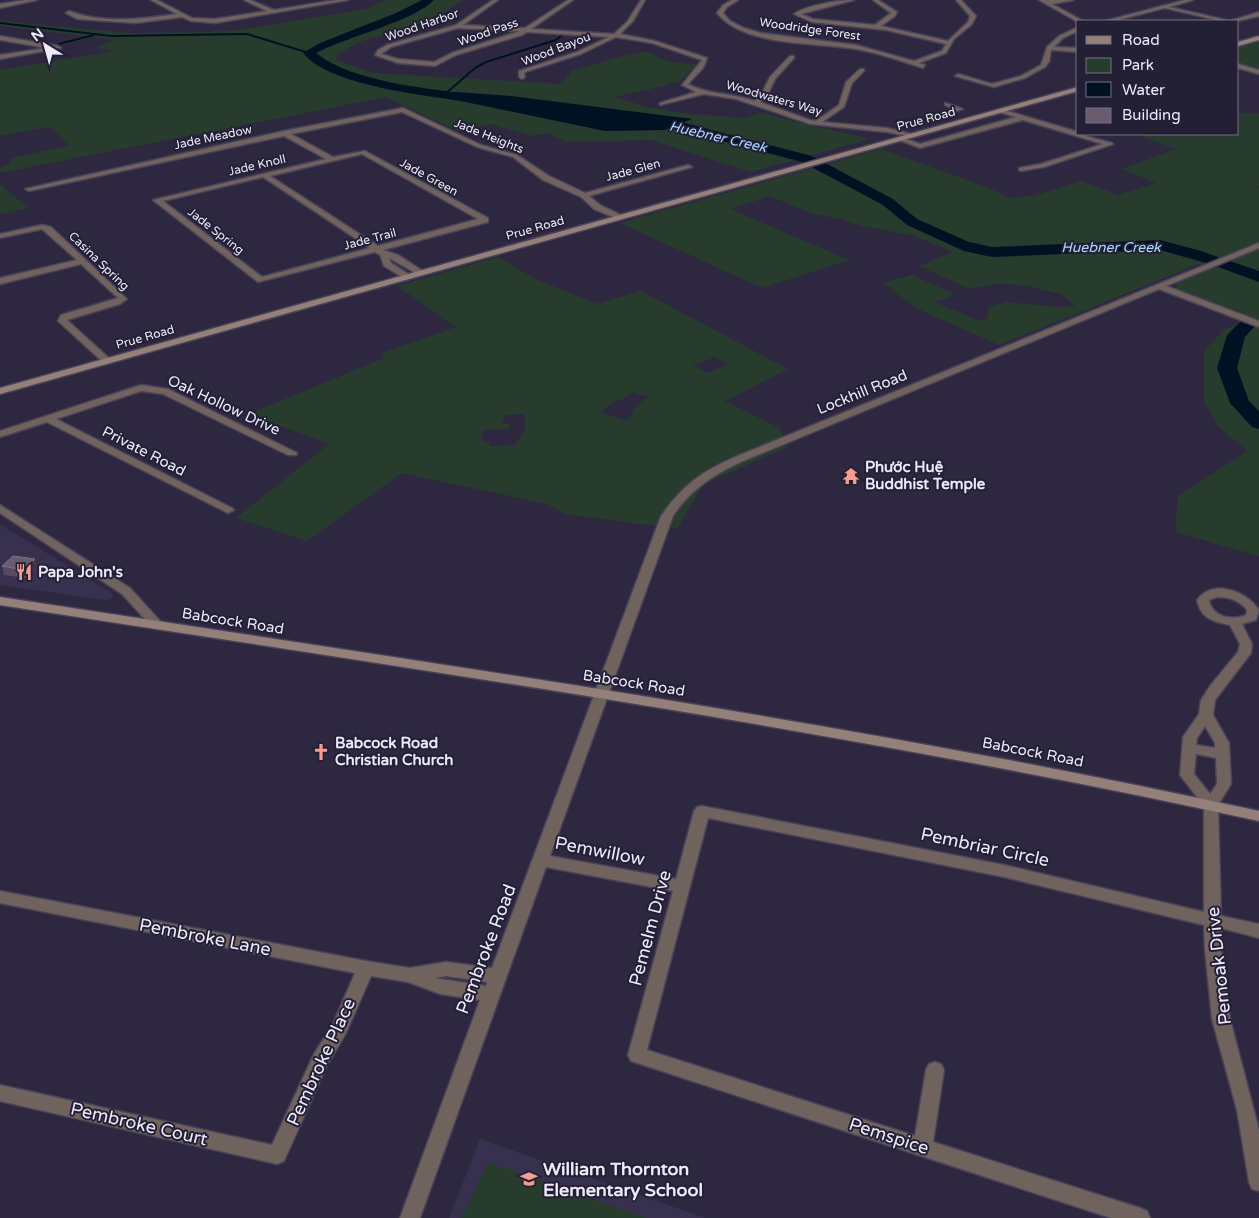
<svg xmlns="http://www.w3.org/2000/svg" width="1259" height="1218" viewBox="0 0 1259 1218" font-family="'Varela Round',sans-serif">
<rect width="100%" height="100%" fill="#2d2840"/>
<g fill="#37314f">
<polygon points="0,524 113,594 112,598 105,600 0,585"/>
<polygon points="480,1139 705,1218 449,1218"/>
</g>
<g fill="#283c2e" fill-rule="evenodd">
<path d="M386 0H463L429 22 359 42 338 54 336 60 373 73 561 84 572 71 619 57 647 51C663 62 678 64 698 64L679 82 664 84 669 85 614 97 651 108 690 114 746 118 762 112C797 124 834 130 870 139L751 172 651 140 567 142 547 133 532 136 491 124 458 131 386 97 0 173V168L10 163 12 158 71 145 49 127 0 136V70L114 51 95 48 114 40 93 37 66 44 61 43 86 36 0 26V21L128 33 208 32 237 30 366 9ZM462 92 511 96 691 119 664 130 605 131 461 101 451 93Z"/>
<polygon points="1259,41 1259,70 1238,63 1238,47"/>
<polygon points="1238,113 1259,113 1259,186 1257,187 1259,188 1259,556 1175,532 1178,496 1247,451 1219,427 1204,402 1204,351 1224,330 1250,318 1177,289 1176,284 1211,268 1199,264 999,345 918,309 883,283 912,275 955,294 935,302 979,321 988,318 988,308 1006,302 1058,307 1075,306 1063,295 1025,285 996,284 970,289 919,266 953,252 912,235 861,226 842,219 813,214 770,196 730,209 849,260 762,288 620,223 881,149 989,188 1009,198 1034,196 1081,181 1118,195 1157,183 1121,169 1177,149 1134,134 1238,134"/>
<polygon points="0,184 28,208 0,214"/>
<path d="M498 257 537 280 597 304 641 291 788 369 725 401 780 428 787 447 704 484 677 529 566 514 547 504 402 473 307 541 236 518 329 444 249 414 384 358 382 353 456 327 397 286ZM715 357 728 365 706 373 693 365ZM632 392 648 397 632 411 635 412 626 420 600 412 616 400 621 401ZM525 414V429L515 445 489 446V442L482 441 483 430 509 429 510 424 501 423 505 415Z"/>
<polygon points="488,1162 646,1218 461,1218"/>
</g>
<polygon fill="#001222" points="454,92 511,96 692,119 664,130 605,131 461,101 445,96"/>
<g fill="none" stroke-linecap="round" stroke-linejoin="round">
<g stroke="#001222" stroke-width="2">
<polyline points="0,23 111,36 247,34 309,53"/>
<polyline points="59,44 94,35"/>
<polyline points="445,94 475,68 486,62 556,40 565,33"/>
</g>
<g fill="#001222" fill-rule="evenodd">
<path d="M422 0H434C414 21 346 37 316 53 355 84 432 88 480 96L484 97 486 100 484 103 480 104C436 96 331 88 303 53L320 43 396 13Z"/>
<polygon points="644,119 677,121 812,156 893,199 917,219 969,242 992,247 1160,240 1201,251 1218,257 1220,260 1230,261 1259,271 1259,282 1218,267 1216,264 1206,263 1160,250 992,257 964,251 907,225 883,205 802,162 677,129 639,126 638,123 639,120"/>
<polygon points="1248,319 1254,320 1257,324 1245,337 1237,368 1249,401 1259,411 1259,429 1252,427 1230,403 1217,368 1227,335 1242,320"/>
</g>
<g stroke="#48435a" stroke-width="3">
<g id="street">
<polygon points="26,0 37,0 0,8 0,4"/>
<path d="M151 0H157L192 18 215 19 267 11 244 0H250L274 10 337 0H348L215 23 191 21 182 17 136 23 77 19 66 13 69 11C102 24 143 19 177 14Z"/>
<path d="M493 0H498L463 25 525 28 568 0H573L531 29 614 34 627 22 641 0H645L633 21 620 34 655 41 707 58 703 68 688 84C708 95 733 93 754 101L761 95 770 77 790 56H794V58L775 79 767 96 760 102 810 120 816 121 839 105 846 82 860 69H864V71L852 83 844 107 822 122 887 128 915 135 912 137 887 132 810 124 736 99 704 94 660 105V103L696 92 682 85 702 60 652 43 616 37 581 54 528 71 524 73 525 77 522 79 519 77V71L577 52 609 37 527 32 522 35 456 55 435 66 398 63 375 55 378 50 387 45 456 25ZM458 28 520 31 452 53 434 62 398 59 381 54 391 47Z"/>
<path d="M732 0H738L727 7 723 13 730 21 744 28 761 33 856 45 914 61 942 51 946 44 886 30 812 22 794 14C807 5 839 0 854 0L801 14 813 19 875 25 891 13 873 0H878L897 12 895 16 881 26 948 41 968 22 970 16 956 0H961L976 16 972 24 954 39 946 53 919 63 925 65 923 68C901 61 879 53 856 49 816 42 744 47 717 13L723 5Z"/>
<polygon points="1039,0 1074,0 1052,4 1083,21 1078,22"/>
<polygon points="1185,0 1193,0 1169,7 1230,21 1259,12 1259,16 1237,21 1221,21 1165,8 1113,21 1105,21"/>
<polygon points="1078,27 1078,31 1063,38 1054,47 1078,48 1078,52 1051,50 1049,62 1045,67 1025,78 994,87 955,76 958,74 992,84 1021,76 1041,65 1047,47 1059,36"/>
<polygon points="0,36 58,46 61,48 0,59 0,55 47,48 0,40"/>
<polygon points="1238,64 1259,70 1259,74 1238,68"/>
<polygon points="945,103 963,109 938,116 938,114 954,109 945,105"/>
<path d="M403 108 481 145 517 155 549 176 585 193 688 165 692 167 589 196 600 205 621 215 622 217 618 219 594 209 581 197 543 180 513 157 477 147 402 112 291 134 333 157 365 151 488 218V222L383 250 398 255 426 273 419 275 389 258 391 263 410 275 411 277 407 280 384 266 380 255 375 252 258 282 153 200 326 159 284 136 29 191 25 189 284 131ZM362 154 478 219 378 246 270 176ZM263 177 370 248 262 277 163 201Z"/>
<polygon points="1001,109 1078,132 1078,134 1112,143 1113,144 1044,167 1021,171 1019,170 1019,168 1041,164 1103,144 1023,120 920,148 897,139 900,137 920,144 1016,117 999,112 998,111"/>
<polygon points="42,225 51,227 127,299 120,304 67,320 110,359 110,363 104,363 58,321 61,315 118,298 81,264 0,284 0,278 77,260 42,229 0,238 0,234"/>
<path d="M1259 243V248L1166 286 1259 321V327L1159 289 743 461C713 475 691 489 673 516L550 856 676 879 694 811 697 807 702 806 1004 865 1204 912V806L1180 775 1183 737 1199 714 1201 700 1210 686 1238 652 1240 644 1230 625C1214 622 1200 618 1197 600 1212 578 1247 591 1259 610L1256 620 1242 624 1252 644 1251 653 1215 700 1213 715 1229 743 1231 784 1218 805 1221 916 1259 924V938L1221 928V950L1230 1019 1259 1130V1191L1252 1189 1249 1182 1237 1110 1212 1019 1205 950 1204 925 1004 877 708 818 647 1050 915 1136 926 1070 929 1064 935 1062 941 1064 944 1070 933 1142 1140 1208 1147 1211 1150 1218H1111L631 1061 628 1055 673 891 546 867 420 1218H400L480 1000 440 994 408 982 371 976 346 1033 327 1065 284 1161 277 1164 0 1101V1085L272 1145 314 1054 333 1024 355 973 0 903V891L366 961 410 968 446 962 492 968 661 516C683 485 701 472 735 457ZM1217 597C1229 597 1239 600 1247 610L1246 615C1232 621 1212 617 1209 600ZM1205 726 1215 743V748L1196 745 1197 738ZM1196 754 1216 758 1217 784 1210 794 1194 774ZM446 976 487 982 486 986 435 978Z"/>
<polygon points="141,385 168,389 297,453 296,455 288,455 163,394 141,391 56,419 232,508 234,510 228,513 47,422 0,437 0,431"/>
<polygon points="0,505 130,588 161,622 163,625 161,628 153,628 122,594 0,513"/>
</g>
</g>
<g stroke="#48435a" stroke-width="3">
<g id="secondary">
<polygon points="1259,36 1259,40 1238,46 1238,42"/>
<polygon points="1078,87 1078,91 0,394 0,388"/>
<path d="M0 597C420 662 843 720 1259 811V821C843 730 421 670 0 605Z"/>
</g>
</g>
<use href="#street" fill="#70625d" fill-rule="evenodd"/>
<use href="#secondary" fill="#958079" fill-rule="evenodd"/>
</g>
<polygon fill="#5b495e" points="2,566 38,567 26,578 4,575"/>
<polygon fill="#42354b" points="35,559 38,567 26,578 24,570"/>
<polygon fill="#6b5b6f" stroke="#7f7185" points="13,556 35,559 24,570 2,566"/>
<defs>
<g id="temple-bare" transform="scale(1.35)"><path d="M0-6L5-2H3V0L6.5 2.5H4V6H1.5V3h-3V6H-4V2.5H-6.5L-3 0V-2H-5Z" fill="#f59d8e" stroke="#231f35" stroke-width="2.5" paint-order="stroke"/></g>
<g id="restaurant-bare" transform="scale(1.35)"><path d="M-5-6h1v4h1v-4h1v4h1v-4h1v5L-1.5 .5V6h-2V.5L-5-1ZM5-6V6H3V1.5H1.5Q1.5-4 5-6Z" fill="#f59d8e" stroke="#231f35" stroke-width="2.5" paint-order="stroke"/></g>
<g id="church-bare" transform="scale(1.35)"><path d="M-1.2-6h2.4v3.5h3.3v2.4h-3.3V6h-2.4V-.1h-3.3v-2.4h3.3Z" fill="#f59d8e" stroke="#231f35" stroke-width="2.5" paint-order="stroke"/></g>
<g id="school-bare" transform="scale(1.35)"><path d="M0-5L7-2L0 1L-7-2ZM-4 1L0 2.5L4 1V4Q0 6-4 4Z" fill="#f59d8e" stroke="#231f35" stroke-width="2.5" paint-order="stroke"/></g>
</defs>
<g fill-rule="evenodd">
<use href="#temple-bare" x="851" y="476"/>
<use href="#restaurant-bare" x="24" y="572"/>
<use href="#church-bare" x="321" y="752"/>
<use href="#school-bare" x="529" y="1179"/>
</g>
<g text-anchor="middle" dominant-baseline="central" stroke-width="4" stroke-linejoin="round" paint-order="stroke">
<g font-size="12" fill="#edebfb" stroke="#231f35">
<text transform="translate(422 25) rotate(-19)">Wood Harbor</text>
<text transform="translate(810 29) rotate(8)">Woodridge Forest</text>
<text transform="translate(488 32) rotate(-19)">Wood Pass</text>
<text transform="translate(556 49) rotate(-21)">Wood Bayou</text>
<text transform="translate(774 98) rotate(16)">Woodwaters Way</text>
<text transform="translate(926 119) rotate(-15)">Prue Road</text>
<text transform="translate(489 136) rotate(22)">Jade Heights</text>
<text transform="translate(213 137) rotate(-12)">Jade Meadow</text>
<text transform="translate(257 165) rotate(-13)">Jade Knoll</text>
<text transform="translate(633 170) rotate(-15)">Jade Glen</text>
<text transform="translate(429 177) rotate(29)">Jade Green</text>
<text transform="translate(535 228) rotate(-16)">Prue Road</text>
<text transform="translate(216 231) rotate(38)">Jade Spring</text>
<text transform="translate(370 239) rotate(-15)">Jade Trail</text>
<text transform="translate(99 261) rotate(44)">Casina Spring</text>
<text transform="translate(145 337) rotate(-16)">Prue Road</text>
</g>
<g font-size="14" font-style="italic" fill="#a8d7ff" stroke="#231f35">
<text transform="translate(718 137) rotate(13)">Huebner Creek</text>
<text x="1111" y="247">Huebner Creek</text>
</g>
<g font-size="15" fill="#edebfb" stroke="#231f35">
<text transform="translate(862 392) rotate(-22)">Lockhill Road</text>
<text transform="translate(224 405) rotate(25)">Oak Hollow Drive</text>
<text transform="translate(144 451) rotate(27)">Private Road</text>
<text transform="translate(233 621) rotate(9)">Babcock Road</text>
<text transform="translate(634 683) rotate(9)">Babcock Road</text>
<text transform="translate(1033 752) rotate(11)">Babcock Road</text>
</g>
<g font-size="15" font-weight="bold" fill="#edebfb" stroke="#231f35" text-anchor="start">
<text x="865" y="467">Phước Huệ<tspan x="865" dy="17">Buddhist Temple</tspan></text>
<text x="38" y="572">Papa John's</text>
<text x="335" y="743">Babcock Road<tspan x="335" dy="17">Christian Church</tspan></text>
</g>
<g font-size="18" fill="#edebfb" stroke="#231f35">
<text transform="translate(985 847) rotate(12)">Pembriar Circle</text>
<text transform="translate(600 851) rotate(11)">Pemwillow</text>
<text transform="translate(650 928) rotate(-75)">Pemelm Drive</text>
<text transform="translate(205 937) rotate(11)">Pembroke Lane</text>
<text transform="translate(486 949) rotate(-69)">Pembroke Road</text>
<text transform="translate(1219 966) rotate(-96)">Pemoak Drive</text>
<text transform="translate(321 1062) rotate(-65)">Pembroke Place</text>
<text transform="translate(139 1124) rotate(13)">Pembroke Court</text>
<text transform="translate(889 1136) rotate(18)">Pemspice</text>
</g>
<g font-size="18" font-weight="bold" fill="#edebfb" stroke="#231f35" text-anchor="start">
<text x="543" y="1169">William Thornton<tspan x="543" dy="21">Elementary School</tspan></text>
</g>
</g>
<rect x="1076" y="20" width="162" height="115" fill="#231f35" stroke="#747184"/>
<rect x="1086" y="36" width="25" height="8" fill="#958079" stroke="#747184"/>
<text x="1122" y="45" font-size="15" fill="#edebfb">Road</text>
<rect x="1086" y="58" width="25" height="15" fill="#283c2e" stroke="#747184"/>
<text x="1122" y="70" font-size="15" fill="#edebfb">Park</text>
<rect x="1086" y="82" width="25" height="15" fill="#001222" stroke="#747184"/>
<text x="1122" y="95" font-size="15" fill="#edebfb">Water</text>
<rect x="1086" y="108" width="25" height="15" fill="#6b5b6f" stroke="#747184"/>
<text x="1122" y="120" font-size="15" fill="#edebfb">Building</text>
<g transform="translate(45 45) rotate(323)" stroke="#231f35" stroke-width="4" paint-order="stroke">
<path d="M0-4L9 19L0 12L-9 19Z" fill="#edebfb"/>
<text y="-8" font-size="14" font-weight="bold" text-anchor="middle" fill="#edebfb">N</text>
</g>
</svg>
